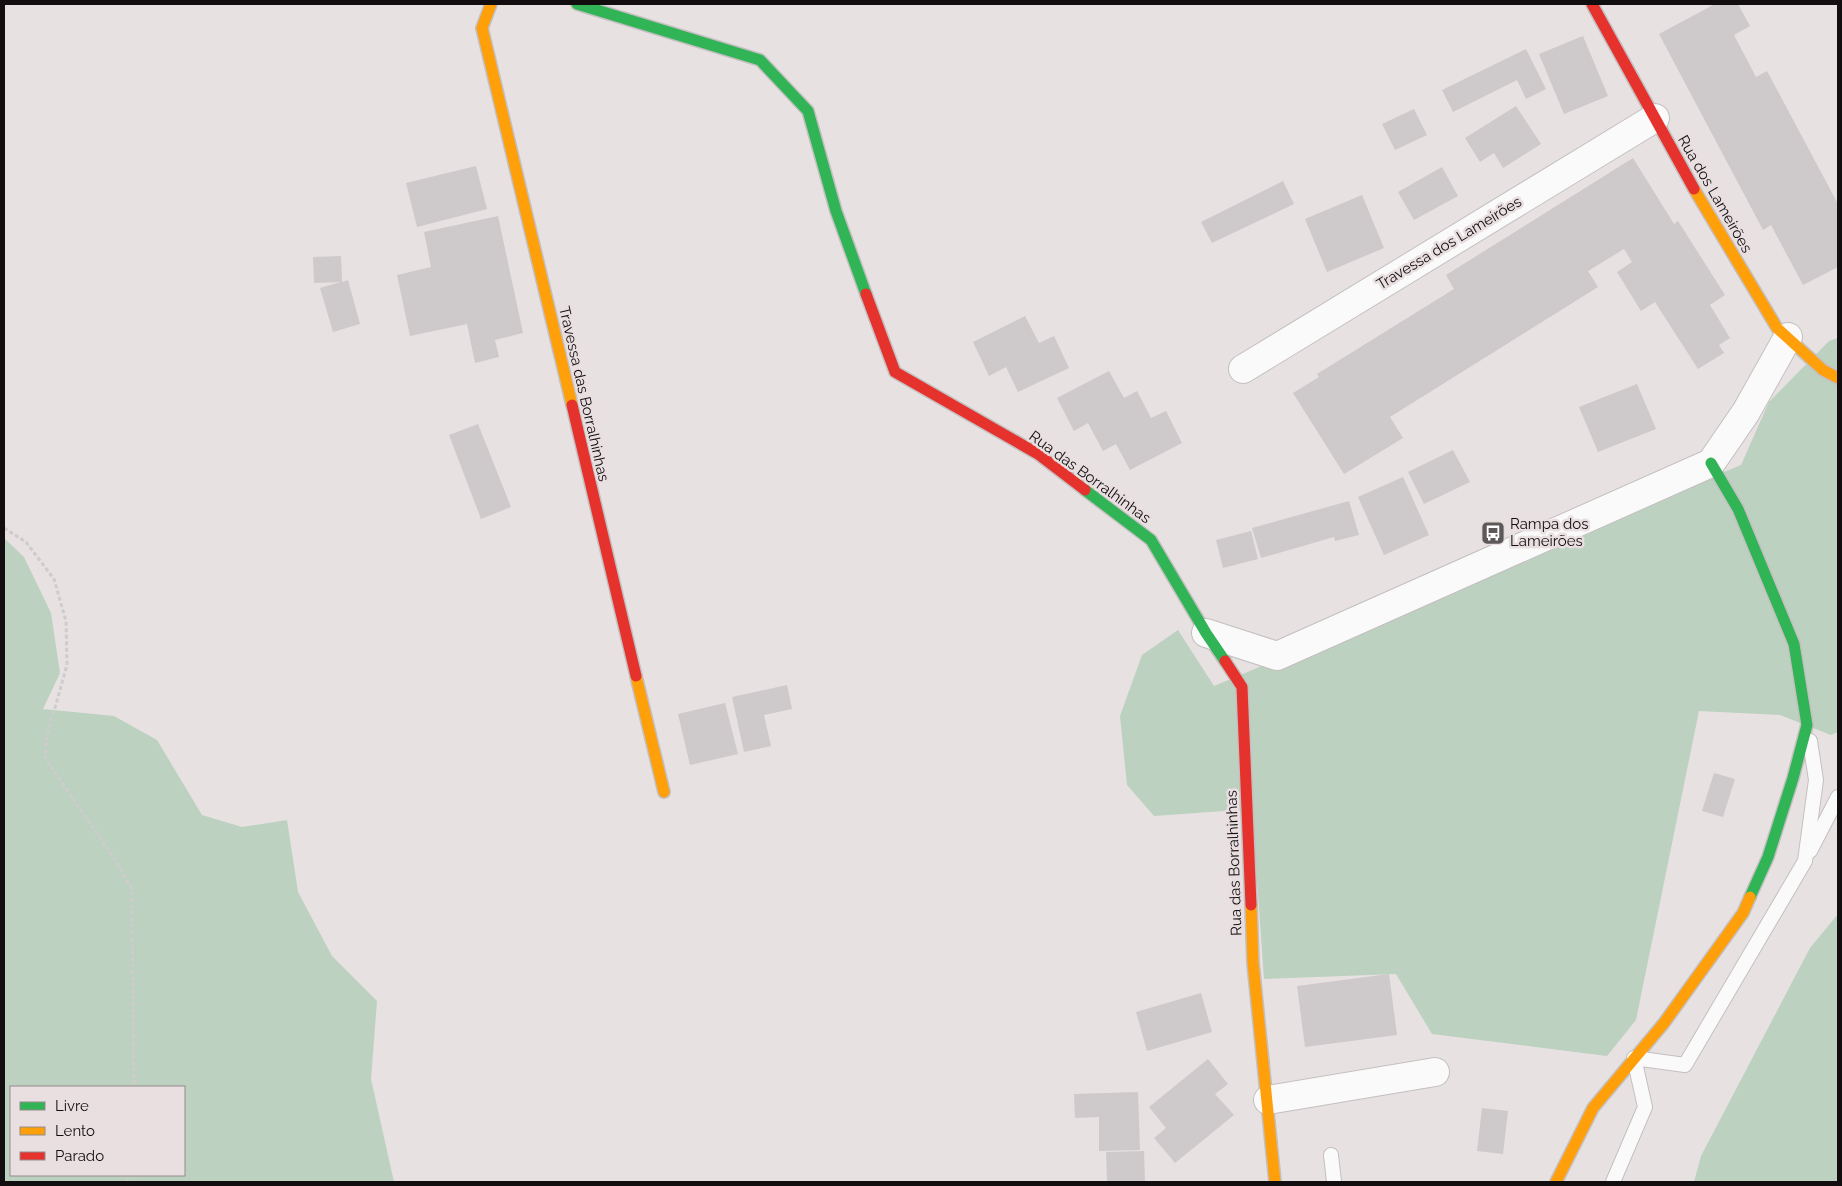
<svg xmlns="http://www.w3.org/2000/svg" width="1842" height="1186" viewBox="0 0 1842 1186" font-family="Raleway,sans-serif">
<rect width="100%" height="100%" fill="#e7e1e2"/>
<g fill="#bcd1bf" fill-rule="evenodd">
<polygon points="1838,338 1838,732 1831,735 1780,715 1699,711 1636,1020 1607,1056 1432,1034 1396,974 1264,979 1252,809 1154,816 1127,785 1120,716 1142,655 1178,630 1214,686 1741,465 1769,402 1829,341"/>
<path d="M4 538 24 557 51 613 60 673 43 709 114 716 157 740 202 815 242 827 287 820 298 892 332 956 377 1001 371 1079 394 1182H4ZM11 1087H184V1175H11Z"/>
<polygon points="1838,914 1838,1182 1694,1182 1701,1156 1810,948"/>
</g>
<g fill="#cec9ca">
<polygon points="1715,4 1738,4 1750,26 1734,35 1756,77 1767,71 1838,204 1838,267 1803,285 1771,225 1763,230 1659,34"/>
<polygon points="1583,36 1608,96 1564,114 1539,54"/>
<polygon points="1526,49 1546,89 1526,99 1517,80 1453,112 1442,90"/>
<polygon points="1516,106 1541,144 1503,168 1494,153 1480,162 1465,138"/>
<polygon points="1414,109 1427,135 1395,150 1382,124"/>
<polygon points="1633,158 1674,224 1678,221 1725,295 1710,305 1730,338 1719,345 1724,353 1698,369 1655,302 1641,311 1617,272 1632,262 1624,249 1588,271 1598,287 1390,417 1403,438 1344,474 1293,393 1319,377 1317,374 1454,289 1446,275"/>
<polygon points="476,166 487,209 417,227 406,183"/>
<polygon points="1442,167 1458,196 1414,220 1398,192"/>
<polygon points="1283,181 1294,204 1212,243 1201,222"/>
<polygon points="1362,195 1384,248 1327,272 1305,219"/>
<polygon points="498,216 523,333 495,340 499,357 475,363 467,324 410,336 397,275 431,267 424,232"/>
<polygon points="341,256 342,282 348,280 360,324 333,332 320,288 341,282 314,283 313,257"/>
<polygon points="1025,316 1039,343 1054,336 1069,368 1018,392 1006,367 989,376 973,342"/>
<polygon points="1109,371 1124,398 1137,391 1151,418 1166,411 1182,443 1130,470 1116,444 1103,451 1088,423 1074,431 1057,398"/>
<polygon points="1637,384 1656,429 1598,452 1579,407"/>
<polygon points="478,424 511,507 481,519 449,435"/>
<polygon points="1453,450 1470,482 1424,504 1408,472"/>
<polygon points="1403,477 1429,535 1384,555 1358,497"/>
<polygon points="1349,501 1359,535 1335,541 1334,537 1261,558 1252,528"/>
<polygon points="1251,531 1258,559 1223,568 1216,540"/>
<polygon points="787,685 792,709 764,715 771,746 744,752 732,697"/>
<polygon points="725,703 738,754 690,765 678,714"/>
<polygon points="1714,773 1735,779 1723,817 1702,811"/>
<polygon points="1389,974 1397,1035 1305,1047 1297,986"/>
<polygon points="1201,993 1212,1032 1147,1051 1136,1012"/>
<polygon points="1208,1059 1228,1084 1215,1094 1234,1115 1175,1163 1154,1138 1166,1128 1149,1107"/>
<polygon points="1138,1092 1140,1150 1099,1151 1099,1117 1075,1118 1074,1094"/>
<polygon points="1482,1108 1508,1111 1503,1154 1477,1151"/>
<polygon points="1144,1151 1145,1182 1107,1182 1106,1152"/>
</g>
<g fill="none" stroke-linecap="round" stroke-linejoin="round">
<g stroke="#c4bfc0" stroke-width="16">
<g id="lane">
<polyline points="1810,851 1838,797"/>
<polyline points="1331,1155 1334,1182"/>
<polyline points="1613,1182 1645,1107 1634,1058 1685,1065 1805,861 1816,780 1810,741"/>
</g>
</g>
<g stroke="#c4bfc0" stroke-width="30">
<g id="street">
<polyline points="1243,369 1655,118"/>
<polyline points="1206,633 1277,656 1711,463 1746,412 1788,337"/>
<polyline points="1268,1100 1435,1072"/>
</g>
</g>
<g stroke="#c4bfc0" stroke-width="14">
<g id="fast">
<polyline points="577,4 760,60 808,111 836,211 866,294"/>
<polyline points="1711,463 1738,509 1794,644 1807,725 1793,778 1768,857 1750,897"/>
<polyline points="1085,490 1151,540 1206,633 1225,661"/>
</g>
</g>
<g stroke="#c4bfc0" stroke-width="14">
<g id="slow">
<polyline points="491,4 482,28 572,405"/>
<polyline points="1694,189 1777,328 1823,370 1838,378"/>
<polyline points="636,676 664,792"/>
<polyline points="1251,905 1253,963 1275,1182"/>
<polyline points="1556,1182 1593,1108 1664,1023 1743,913 1750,897"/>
</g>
</g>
<g stroke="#c4bfc0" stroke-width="14">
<g id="jam">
<polyline points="1592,4 1694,189"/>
<polyline points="866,294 895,372 1038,454 1085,490"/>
<polyline points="572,405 636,676"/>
<polyline points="1225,661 1242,687 1251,905"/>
</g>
</g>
<g stroke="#cecccc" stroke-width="3" stroke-dasharray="4 2.5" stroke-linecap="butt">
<polyline points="4,528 26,542 54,579 66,621 67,665 47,736 45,758 118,864 132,890 134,1087"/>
<polyline points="127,1182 129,1175"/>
</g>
<use href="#lane" stroke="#fbfafb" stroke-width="14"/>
<use href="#street" stroke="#fbfafb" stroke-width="28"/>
<use href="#fast" stroke="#30b455" stroke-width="11"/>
<use href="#slow" stroke="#ff9f0a" stroke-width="11"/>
<use href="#jam" stroke="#e5322d" stroke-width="11"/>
</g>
<defs>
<g id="bus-square" transform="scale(1.25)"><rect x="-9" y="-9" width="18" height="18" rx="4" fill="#5d5859" stroke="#e9dfe0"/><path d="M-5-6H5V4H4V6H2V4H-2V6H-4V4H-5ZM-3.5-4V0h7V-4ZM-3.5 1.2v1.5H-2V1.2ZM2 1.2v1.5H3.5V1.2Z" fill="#fff"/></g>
</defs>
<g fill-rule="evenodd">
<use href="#bus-square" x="1493" y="533"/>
</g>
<g text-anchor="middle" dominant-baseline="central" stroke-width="5" stroke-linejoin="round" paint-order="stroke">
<g font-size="15" fill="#120e0f" stroke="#e9dfe0">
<text transform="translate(1715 194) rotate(60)">Rua dos Lameirões</text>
<text transform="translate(1449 243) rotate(-31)">Travessa dos Lameirões</text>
<text transform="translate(584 394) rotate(77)">Travessa das Borralhinhas</text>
<text transform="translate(1090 477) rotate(36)">Rua das Borralhinhas</text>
<text transform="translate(1234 863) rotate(-92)">Rua das Borralhinhas</text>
</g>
<g font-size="15" fill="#120e0f" stroke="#e9dfe0" text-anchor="start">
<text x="1510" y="524">Rampa dos<tspan x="1510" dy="17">Lameirões</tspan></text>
</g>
</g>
<rect width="1842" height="1186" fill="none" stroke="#120e0f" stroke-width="10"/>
<rect x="10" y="1086" width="175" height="90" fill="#e9dfe0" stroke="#938b8c"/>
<rect x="20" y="1102" width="25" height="8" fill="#30b455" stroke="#938b8c"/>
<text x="55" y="1111" font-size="15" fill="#120e0f">Livre</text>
<rect x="20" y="1127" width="25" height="8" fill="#ff9f0a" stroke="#938b8c"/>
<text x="55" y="1136" font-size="15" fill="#120e0f">Lento</text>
<rect x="20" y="1152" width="25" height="8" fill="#e5322d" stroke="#938b8c"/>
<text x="55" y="1161" font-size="15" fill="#120e0f">Parado</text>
</svg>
